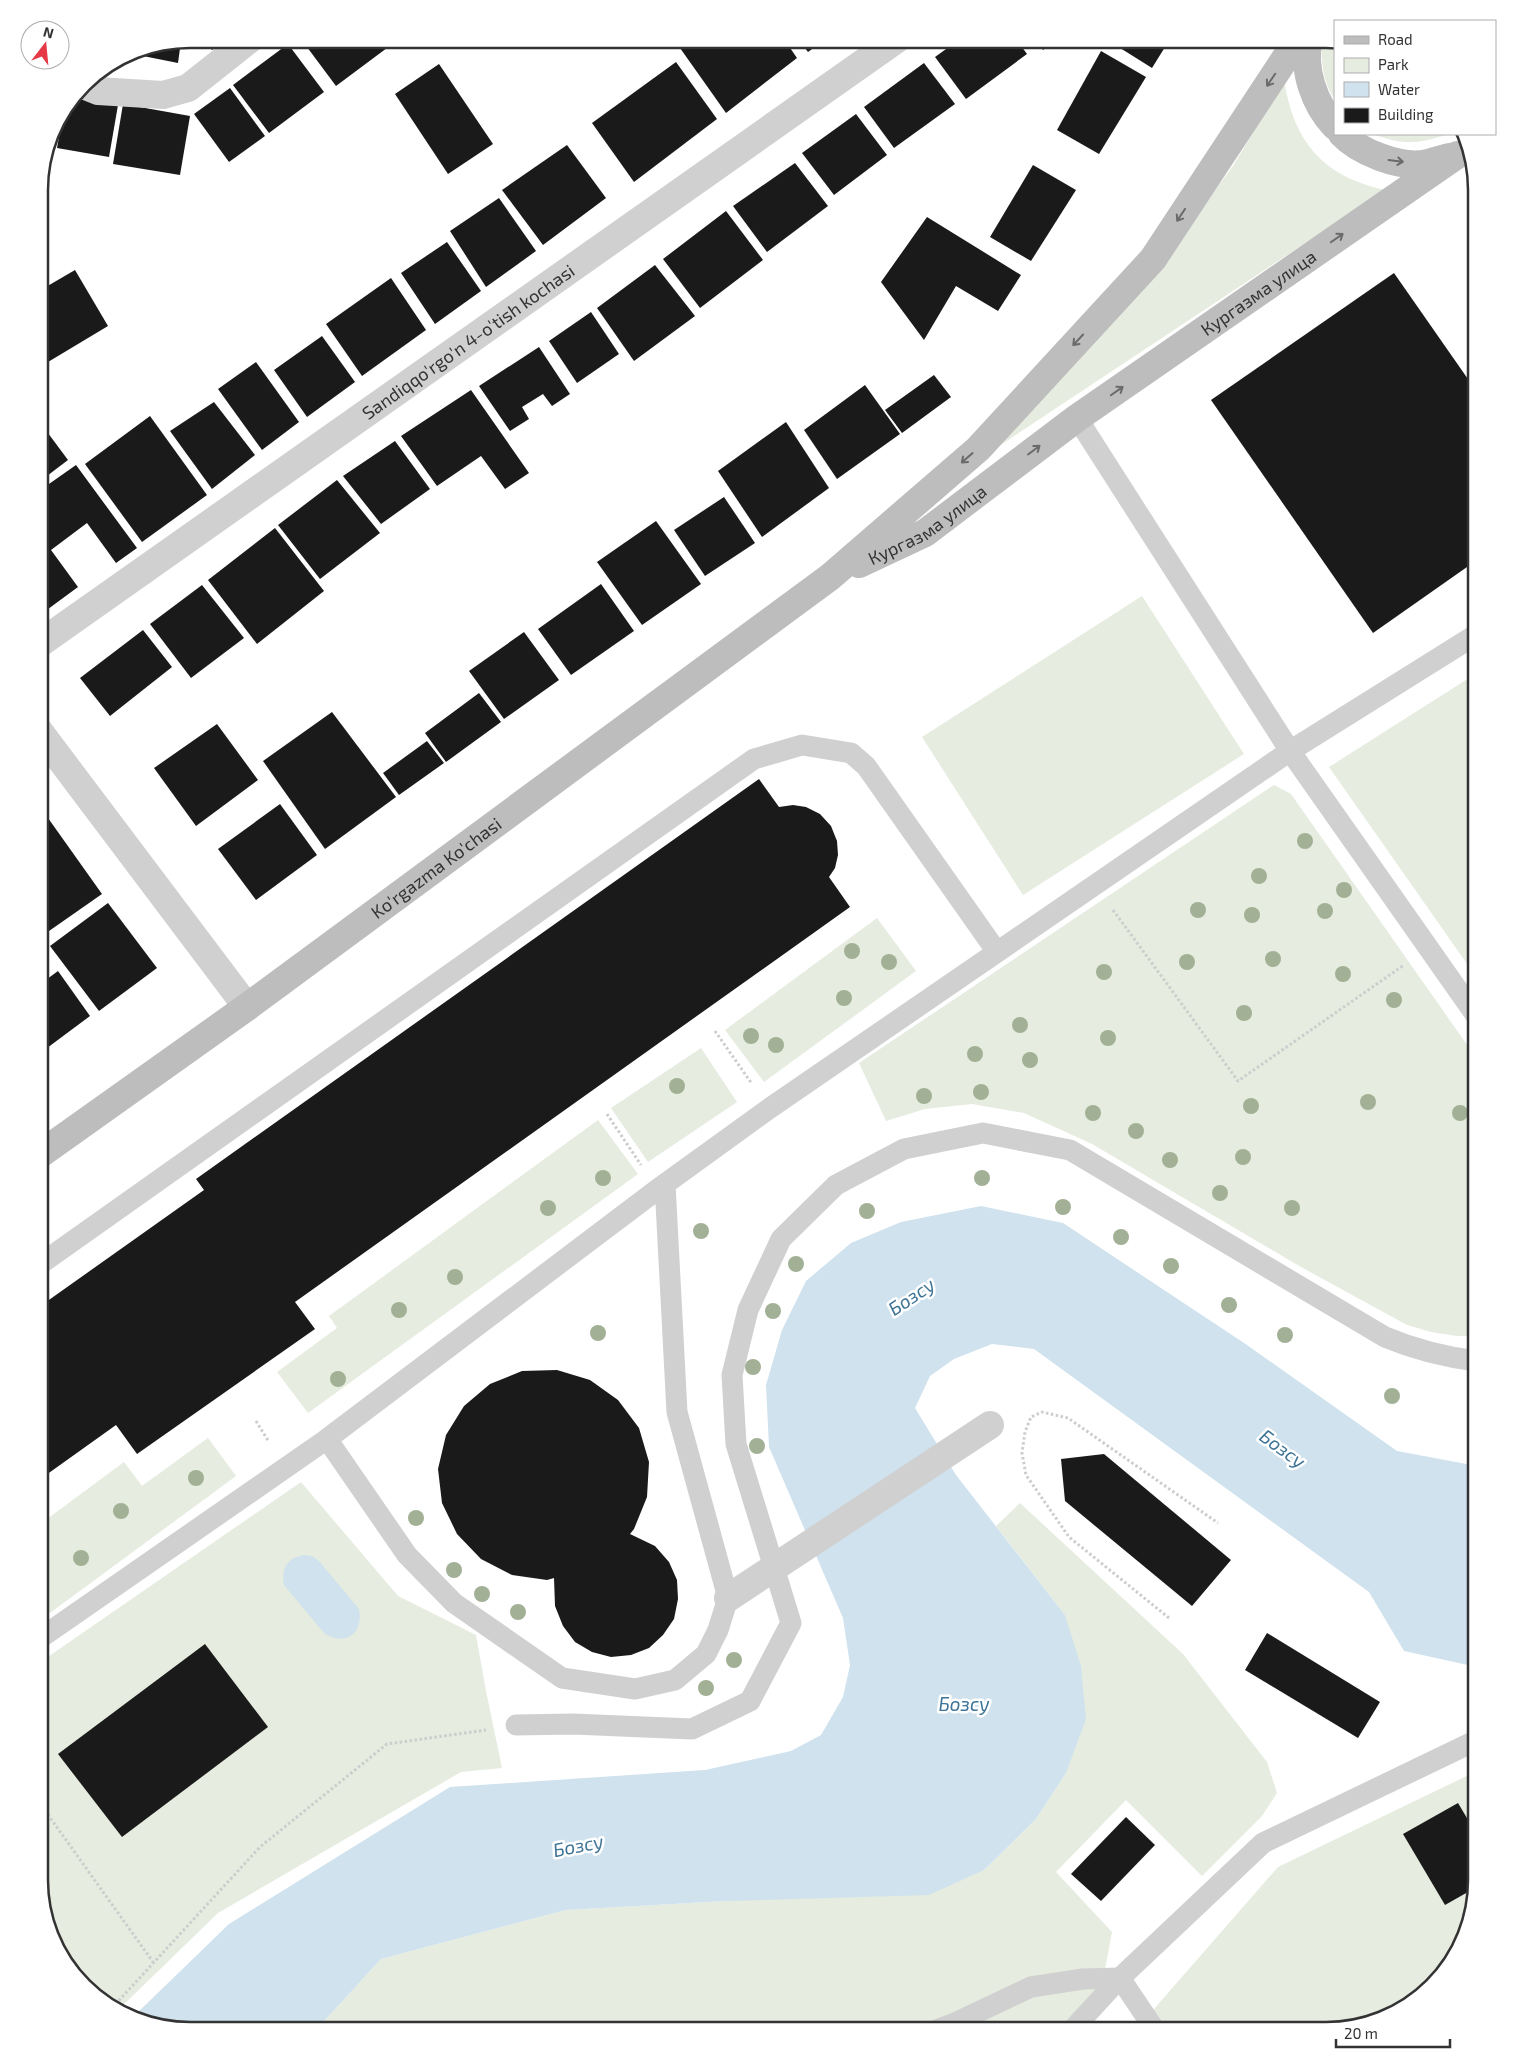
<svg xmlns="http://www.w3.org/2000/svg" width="1516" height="2069" viewBox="0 0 1516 2069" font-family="'Exo 2',sans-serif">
<rect width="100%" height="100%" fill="#fff"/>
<g fill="#e6ecdf">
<path d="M1322 39H1335V100C1322 81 1321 61 1322 39Z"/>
<path d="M1284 80C1294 142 1322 176 1385 190L996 448 1176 243 1233 166Z"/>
<path d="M1372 134H1448C1416 145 1404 145 1372 134Z"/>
<polygon points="1142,596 1244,754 1023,895 922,737"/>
<polygon points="1477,673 1477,978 1329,767"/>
<polygon points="1274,785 1291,794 1477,1059 1477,1336 1457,1336 1431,1332 1407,1325 1301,1267 1092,1144 1024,1113 972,1104 925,1109 886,1121 859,1063"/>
<polygon points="877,918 916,971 764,1082 725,1030"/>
<polygon points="701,1048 737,1102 648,1162 611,1108"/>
<polygon points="598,1120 638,1174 308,1413 277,1372 337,1328 329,1316"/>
<polygon points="208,1438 236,1476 39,1621 39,1525 124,1462 142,1486"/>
<polygon points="301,1482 398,1596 476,1635 486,1691 502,1768 461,1772 218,1913 117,2011 114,2010 59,1955 39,1879 39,1663"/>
<polygon points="1020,1503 1183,1654 1267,1762 1277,1793 1262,1816 1202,1876 1126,1800 1056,1872 1112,1932 1100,1996 1054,2030 316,2030 381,1959 566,1910 726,1901 984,1870 1036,1819 1066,1773 1065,1615 996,1526"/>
<polygon points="1477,1771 1477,1880 1457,1955 1402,2010 1327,2030 1130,2030 1147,2017 1278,1867"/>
</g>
<g fill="#cfe2ee">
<polygon points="981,1206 1063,1223 1247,1345 1397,1451 1477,1466 1477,1667 1404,1651 1369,1592 1034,1349 992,1344 954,1359 930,1376 915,1408 956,1475 1065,1615 1081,1666 1086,1719 1066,1773 1036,1819 984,1870 929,1895 726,1901 566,1910 381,1959 316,2030 180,2030 134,2016 229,1924 450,1787 705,1770 791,1751 821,1735 843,1697 850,1665 843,1618 769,1447 766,1385 782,1330 806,1281 851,1243 901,1222"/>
<path d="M304 1555 312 1556 319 1561 359 1609C364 1634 344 1647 324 1633L284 1585C281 1568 287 1558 304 1555Z"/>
</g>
<g fill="#1a1a1a">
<polygon points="204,39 228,39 212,50"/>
<polygon points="301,39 399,39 336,86"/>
<polygon points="694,39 784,39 797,58 726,113 680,48"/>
<polygon points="798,39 826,39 808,52"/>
<polygon points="960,39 1016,39 1027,54 966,99 935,57"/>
<polygon points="1035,39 1058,39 1043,50"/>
<polygon points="1111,39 1170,39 1152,68 1109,41"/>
<polygon points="181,41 178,63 128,53 132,50"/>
<polygon points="288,44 324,92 269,133 233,85"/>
<polygon points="1101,51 1146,77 1099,154 1057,130"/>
<polygon points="676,62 717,119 634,182 592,123"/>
<polygon points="924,63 955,104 894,148 864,107"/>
<polygon points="439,64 493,144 448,174 395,94"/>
<polygon points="230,88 265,136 229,162 194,114"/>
<polygon points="74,97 118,105 109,157 57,148 64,110"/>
<polygon points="123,104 190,116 180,175 113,164"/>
<polygon points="856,114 887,155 834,195 802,153"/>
<polygon points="567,145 606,198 543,245 502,190"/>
<polygon points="795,163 828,206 767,252 733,206"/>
<polygon points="1033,165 1076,190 1031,261 990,237"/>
<polygon points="499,198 536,251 486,287 450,231"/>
<polygon points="726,211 763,260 700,308 663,259"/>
<polygon points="927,217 1021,275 998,311 956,286 924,340 881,282"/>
<polygon points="447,242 481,291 435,324 401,273"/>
<polygon points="655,265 695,316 634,361 597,308"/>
<polygon points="75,270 108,326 43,365 39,359 39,291"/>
<polygon points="1394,273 1477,392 1477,560 1373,633 1211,400"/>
<polygon points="391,278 426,330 362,376 326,324"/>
<polygon points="591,312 619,354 577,383 549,341"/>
<polygon points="322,336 355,382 307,417 274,370"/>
<polygon points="539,347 570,394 552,406 543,394 522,407 529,419 510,431 479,386"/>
<polygon points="256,362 299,422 262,450 218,389"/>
<polygon points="934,375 951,397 902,433 885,410"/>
<polygon points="865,385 900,434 837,479 804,430"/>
<polygon points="471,390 529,473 505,489 481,456 437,486 401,436"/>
<polygon points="214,402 255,455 212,489 170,431"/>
<polygon points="150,416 207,495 142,542 85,464"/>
<polygon points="39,421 68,460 39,482"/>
<polygon points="786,422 829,488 762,537 718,471"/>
<polygon points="395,441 430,489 381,524 343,476"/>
<polygon points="76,465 137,548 116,563 87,523 51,550 78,587 44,612 39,605 39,491"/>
<polygon points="337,480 380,533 320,579 278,525"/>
<polygon points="724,497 755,543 705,576 674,530"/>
<polygon points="656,521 701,584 642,625 597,562"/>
<polygon points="275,528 324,591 257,644 208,580"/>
<polygon points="601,584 634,631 571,675 538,629"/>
<polygon points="202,585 244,638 191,678 150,624"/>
<polygon points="143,630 172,667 110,716 80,678"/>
<polygon points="524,632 559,680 504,719 469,671"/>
<polygon points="479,693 501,722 446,762 425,733"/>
<polygon points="332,712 396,797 325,849 263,761"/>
<polygon points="217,724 258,780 196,826 154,768"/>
<polygon points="427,741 444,763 399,795 383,773"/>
<polygon points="759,779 779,807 793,805 806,807 820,814 831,826 837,841 838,855 835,868 829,877 850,907 295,1302 315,1329 137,1454 116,1425 39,1480 39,1307 204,1190 196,1179"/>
<polygon points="280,804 317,855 256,900 218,849"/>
<polygon points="48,818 102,894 39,938 39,824"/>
<polygon points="108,903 157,968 99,1011 50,946"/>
<polygon points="58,971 90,1016 39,1054 39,985"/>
<polygon points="557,1370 590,1380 618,1400 639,1428 649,1462 647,1497 634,1529 630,1534 655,1546 669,1562 677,1580 678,1599 674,1619 663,1635 649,1648 631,1655 611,1657 592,1652 575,1642 563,1626 555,1606 554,1578 547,1580 512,1575 481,1559 457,1534 442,1503 438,1469 446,1435 464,1406 490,1384 522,1371"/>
<polygon points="1104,1454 1231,1560 1192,1606 1065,1501 1061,1459"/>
<polygon points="1267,1633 1380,1702 1358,1738 1245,1670"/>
<polygon points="205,1644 268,1727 122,1837 58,1754"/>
<polygon points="1458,1803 1477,1835 1477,1880 1475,1888 1445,1905 1403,1834"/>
<polygon points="1126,1817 1155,1845 1101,1901 1071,1874"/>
</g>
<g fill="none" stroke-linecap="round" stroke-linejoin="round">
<g stroke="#cdcdcd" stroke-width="3" stroke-dasharray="2.5 2.5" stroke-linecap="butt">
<polyline points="1113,910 1238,1081 1404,965"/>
<polyline points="715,1031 752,1084"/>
<polyline points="607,1114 641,1165"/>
<polyline points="256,1421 269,1442"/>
<polyline points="1169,1618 1069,1537 1026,1475 1022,1453 1025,1432 1031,1417 1042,1412 1068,1418 1218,1523"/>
<polyline points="39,1802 153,1962"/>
<polyline points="112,2008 260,1847 387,1744 486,1730"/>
</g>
<g stroke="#d0d0d0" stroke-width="21">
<polyline points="1077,418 1290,751 1477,1017"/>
<polyline points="665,1184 677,1412 728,1598 718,1630 706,1654 675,1680 635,1689 562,1678 454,1603 407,1555 327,1439 658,1189 770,1108 1290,751 1477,634"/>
<polyline points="39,1265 754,759 802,745 851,753 866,766 997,952"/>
<polyline points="39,1639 327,1439"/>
<path d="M516 1725 573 1724 692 1729 750 1701 791 1623 736 1444 732 1375 748 1310 781 1239 836 1185 904 1149 983 1133 1070 1150 1385 1337C1416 1350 1444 1357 1477 1361"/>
<polyline points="936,2030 955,2023 1031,1987 1083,1979 1120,1978 1155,2030"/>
<polyline points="1072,2030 1120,1978 1263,1843 1477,1740"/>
</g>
<g stroke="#d0d0d0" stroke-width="28">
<polyline points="83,85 98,91 163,95 188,88 250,39"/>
<path id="s1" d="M39 644 897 39"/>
<polyline points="39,731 247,1007"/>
<polyline points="728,1598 990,1425"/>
</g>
<g stroke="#bdbdbd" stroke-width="28">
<path d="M1309 39C1302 69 1314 104 1335 126"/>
<path d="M1342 134C1359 152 1398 167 1423 164 1432 162 1441 159 1449 157"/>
<path id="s2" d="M859 564 925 533 1077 418 1457 155"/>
<path id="s3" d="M39 1155 247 1007 830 577 978 449 1153 259 1298 39"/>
</g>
</g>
<g fill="#a2b095">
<circle cx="1305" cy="841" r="8"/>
<circle cx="1259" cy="876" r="8"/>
<circle cx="1344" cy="890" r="8"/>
<circle cx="1198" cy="910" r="8"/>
<circle cx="1325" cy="911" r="8"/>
<circle cx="1252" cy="915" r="8"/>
<circle cx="852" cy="951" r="8"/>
<circle cx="1273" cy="959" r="8"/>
<circle cx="889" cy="962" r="8"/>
<circle cx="1187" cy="962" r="8"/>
<circle cx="1104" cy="972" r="8"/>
<circle cx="1343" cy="974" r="8"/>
<circle cx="844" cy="998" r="8"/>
<circle cx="1394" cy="1000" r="8"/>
<circle cx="1244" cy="1013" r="8"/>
<circle cx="1020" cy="1025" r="8"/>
<circle cx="751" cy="1036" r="8"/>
<circle cx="1108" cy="1038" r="8"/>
<circle cx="776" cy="1045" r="8"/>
<circle cx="975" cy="1054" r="8"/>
<circle cx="1030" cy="1060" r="8"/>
<circle cx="677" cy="1086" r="8"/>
<circle cx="981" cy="1092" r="8"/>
<circle cx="924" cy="1096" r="8"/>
<circle cx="1368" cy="1102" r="8"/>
<circle cx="1251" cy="1106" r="8"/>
<circle cx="1093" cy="1113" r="8"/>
<circle cx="1460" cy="1113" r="8"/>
<circle cx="1136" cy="1131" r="8"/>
<circle cx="1243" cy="1157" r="8"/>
<circle cx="1170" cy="1160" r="8"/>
<circle cx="603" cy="1178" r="8"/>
<circle cx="982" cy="1178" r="8"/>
<circle cx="1220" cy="1193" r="8"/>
<circle cx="1063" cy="1207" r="8"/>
<circle cx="548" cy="1208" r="8"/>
<circle cx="1292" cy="1208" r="8"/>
<circle cx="867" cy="1211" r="8"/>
<circle cx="701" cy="1231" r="8"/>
<circle cx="1121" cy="1237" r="8"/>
<circle cx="796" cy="1264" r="8"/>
<circle cx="1171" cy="1266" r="8"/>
<circle cx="455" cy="1277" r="8"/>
<circle cx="1229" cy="1305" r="8"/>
<circle cx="399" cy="1310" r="8"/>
<circle cx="773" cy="1311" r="8"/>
<circle cx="598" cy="1333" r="8"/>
<circle cx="1285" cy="1335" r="8"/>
<circle cx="753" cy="1367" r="8"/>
<circle cx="338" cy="1379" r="8"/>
<circle cx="1392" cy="1396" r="8"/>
<circle cx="757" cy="1446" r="8"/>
<circle cx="196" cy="1478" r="8"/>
<circle cx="121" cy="1511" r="8"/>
<circle cx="416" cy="1518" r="8"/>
<circle cx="81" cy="1558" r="8"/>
<circle cx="454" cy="1570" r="8"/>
<circle cx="482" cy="1594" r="8"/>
<circle cx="518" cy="1612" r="8"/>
<circle cx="734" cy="1660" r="8"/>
<circle cx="706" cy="1688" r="8"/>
</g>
<defs><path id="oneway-shaft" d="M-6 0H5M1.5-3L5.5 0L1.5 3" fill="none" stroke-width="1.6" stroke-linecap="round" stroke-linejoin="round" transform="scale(1.25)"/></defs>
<g stroke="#6a6a6a">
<use href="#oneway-shaft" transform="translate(1271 80) rotate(124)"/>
<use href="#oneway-shaft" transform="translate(1396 161) rotate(7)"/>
<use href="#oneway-shaft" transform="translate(1181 215) rotate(124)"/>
<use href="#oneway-shaft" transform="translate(1337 238) rotate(-35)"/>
<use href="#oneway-shaft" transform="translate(1078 340) rotate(133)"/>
<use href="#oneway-shaft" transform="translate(1117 391) rotate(-35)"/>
<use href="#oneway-shaft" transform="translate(1034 450) rotate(-37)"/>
<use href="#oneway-shaft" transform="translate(967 458) rotate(139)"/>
</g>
<g text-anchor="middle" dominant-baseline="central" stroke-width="5" stroke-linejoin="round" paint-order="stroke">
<g font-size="18" fill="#333" stroke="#fff">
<text stroke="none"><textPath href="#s2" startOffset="484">Кургазма улица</textPath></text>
<text stroke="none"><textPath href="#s1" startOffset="525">Sandiqqo'rgo'n 4-o'tish kochasi</textPath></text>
<text stroke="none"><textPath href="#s2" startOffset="79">Кургазма улица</textPath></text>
<text stroke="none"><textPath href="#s3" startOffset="490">Ko'rgazma Ko'chasi</textPath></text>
</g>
<g font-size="19" font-style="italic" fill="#3f7597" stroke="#fff">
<text transform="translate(911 1296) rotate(-34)">Бозсу</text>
<text transform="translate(1283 1448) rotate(36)">Бозсу</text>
<text x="964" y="1703">Бозсу</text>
<text transform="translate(578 1845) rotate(-11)">Бозсу</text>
</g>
</g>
<path d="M0 0H1516V2069H0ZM190 48H1326A142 142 0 0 1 1468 190V1880A142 142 0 0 1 1326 2022H190A142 142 0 0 1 48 1880V190A142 142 0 0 1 190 48Z" fill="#fff" fill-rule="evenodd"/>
<path fill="none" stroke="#333" stroke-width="2.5" d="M190 48H1326A142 142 0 0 1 1468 190V1880A142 142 0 0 1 1326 2022H190A142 142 0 0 1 48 1880V190A142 142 0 0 1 190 48Z"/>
<rect x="1334" y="20" width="162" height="115" fill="#ffffff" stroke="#adadad"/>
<rect x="1344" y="36" width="25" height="8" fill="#bdbdbd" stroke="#adadad"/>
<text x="1378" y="45" font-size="15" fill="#333333">Road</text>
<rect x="1344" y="58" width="25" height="15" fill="#e6ecdf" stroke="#adadad"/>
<text x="1378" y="70" font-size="15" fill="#333333">Park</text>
<rect x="1344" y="82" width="25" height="15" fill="#cfe2ee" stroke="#adadad"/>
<text x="1378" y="95" font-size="15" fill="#333333">Water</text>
<rect x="1344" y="108" width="25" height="15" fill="#1a1a1a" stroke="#adadad"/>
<text x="1378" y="120" font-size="15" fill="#333333">Building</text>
<g transform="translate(45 45) rotate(16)"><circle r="24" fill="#ffffff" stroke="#adadad"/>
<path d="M0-4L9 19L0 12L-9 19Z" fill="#e63946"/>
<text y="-8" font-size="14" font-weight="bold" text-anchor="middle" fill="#333333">N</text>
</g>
<path d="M1336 2039v8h114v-8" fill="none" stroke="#333333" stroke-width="2.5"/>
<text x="1344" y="2039" font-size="15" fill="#333333" stroke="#ffffff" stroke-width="4" paint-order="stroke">20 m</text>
</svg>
